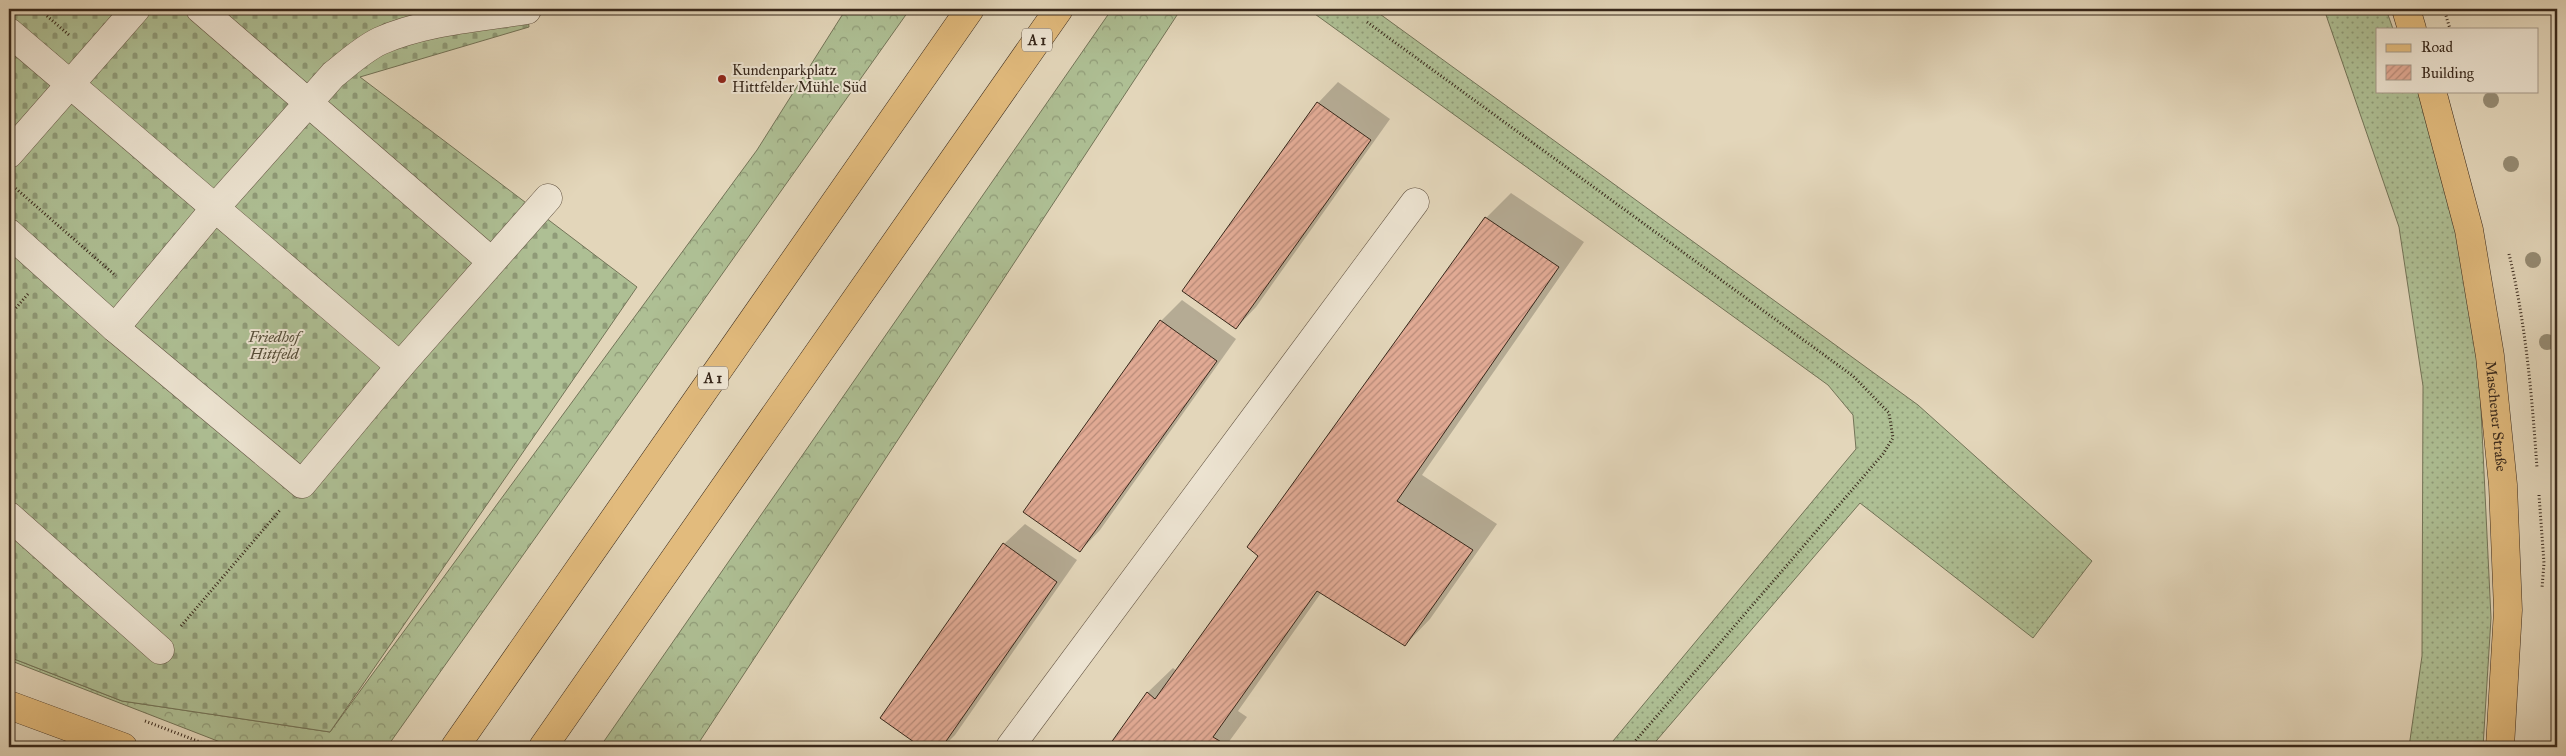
<svg xmlns="http://www.w3.org/2000/svg" width="2566" height="756" viewBox="0 0 2566 756" font-family="'IM FELL Great Primer',serif">
<defs>
<pattern id="grass-dots" width="8" height="8" patternUnits="userSpaceOnUse" patternTransform="scale(1.25)"><rect width="8" height="8" fill="#aebf94"/><path d="M2 2h.1M6 6h.1" fill="none" stroke="#8f9b78" stroke-width="1.8" stroke-linecap="round"/></pattern>
<pattern id="forest-crowns" width="20" height="18" patternUnits="userSpaceOnUse" patternTransform="scale(1.25)"><rect width="20" height="18" fill="#aebf94"/><path d="M2 6a3 3 0 1 1 6 0M12 15a3 3 0 1 1 6 0" fill="none" stroke="#8f9b78"/></pattern>
<pattern id="cemetery-stones" width="16" height="16" patternUnits="userSpaceOnUse" patternTransform="scale(1.25)"><rect width="16" height="16" fill="#aebf94"/><path d="M2 7V4a2 2 0 0 1 4 0v3zM10 15v-3a2 2 0 0 1 4 0v3z" fill="#8f9b78"/></pattern>
<pattern id="building-hatch" width="6" height="6" patternUnits="userSpaceOnUse" patternTransform="scale(1.25)"><rect width="6" height="6" fill="#e1aa94"/><path d="M-1 1l2-2M0 6l6-6M5 7l2-2" fill="none" stroke="#b78a78"/></pattern>
</defs>
<rect width="100%" height="100%" fill="#e3d6ba"/>
<filter id="stains"><feTurbulence type="fractalNoise" baseFrequency=".004" numOctaves="4"/><feColorMatrix values="0 0 0 0 .2 0 0 0 0 .09 0 0 0 0 .02 0 0 0 .5 -.17"/></filter>
<radialGradient id="worn" r=".72"><stop offset=".6" stop-color="#630" stop-opacity="0"/><stop offset="1" stop-color="#630" stop-opacity=".3"/></radialGradient>
<g fill="url(#grass-dots)" stroke="#737458">
<polygon points="1308,9 1373,9 1918,405 2092,561 2033,638 1860,503 1651,747 1608,747 1856,449 1853,415 1828,385"/>
<polygon points="2324,9 2386,9 2393,29 2377,29 2377,91 2418,91 2459,233 2479,368 2491,618 2483,747 2409,747 2422,656 2423,386 2399,227"/>
</g>
<g fill="url(#forest-crowns)" stroke="#737458">
<polygon points="846,9 910,9 387,747 233,747 9,660 9,657 122,701 330,732 757,150"/>
<polygon points="1112,9 1181,9 696,747 600,747"/>
</g>
<polygon fill="url(#cemetery-stones)" stroke="#737458" points="9,9 527,10 529,27 360,77 637,287 330,732 122,701 9,657"/>
<g fill="#0003">
<polygon points="1338,82 1390,119 1256,307 1236,328 1318,103"/>
<polygon points="1511,193 1584,242 1422,475 1497,524 1430,619 1405,645 1321,593 1238,711 1247,717 1225,747 1109,747 1147,693 1173,668 1177,671 1259,556 1486,218"/>
<polygon points="1182,300 1236,339 1100,530 1080,551 1161,321"/>
<polygon points="1025,524 1077,560 955,735 943,747 923,747 882,718 1004,544"/>
</g>
<g fill="url(#building-hatch)" stroke="#38281b">
<polygon points="1317,102 1371,140 1236,329 1182,291"/>
<polygon points="1485,217 1559,267 1397,501 1473,550 1405,646 1317,591 1213,737 1223,743 1220,747 1108,747 1147,692 1155,699 1258,556 1247,547"/>
<polygon points="1160,320 1217,361 1080,552 1023,512"/>
<polygon points="1003,543 1057,582 942,747 921,747 880,718"/>
</g>
<g fill="none" stroke-linecap="round" stroke-linejoin="round">
<g stroke="#635443" stroke-width="29">
<g id="minor">
<polyline points="200,9 491,261"/>
<polyline points="9,32 400,366"/>
<polyline points="9,154 136,9"/>
<polyline points="9,233 115,328 302,484 400,366 548,198"/>
<path d="M115 328 215 208 333 75C348 63 363 49 380 41 425 21 478 18 527 10"/>
<polyline points="9,516 160,650"/>
<polyline points="1010,747 1415,202"/>
</g>
</g>
<g stroke="#38281b" stroke-width="29">
<g id="major">
<polyline points="2406,9 2412,29"/>
<path id="s1" d="M2432 91 2469 230 2490 356 2503 485 2508 610 2500 747"/>
<polyline points="9,705 123,747"/>
</g>
</g>
<g stroke="#38281b" stroke-width="29">
<g id="highway">
<polyline points="455,747 970,9"/>
<polyline points="543,747 1059,9"/>
</g>
</g>
<g stroke="#38281b" stroke-width="3" stroke-dasharray="1 2.5" stroke-linecap="butt">
<polyline points="39,9 69,35"/>
<polyline points="2444,9 2450,29"/>
<polyline points="1367,22 1853,376 1889,413 1893,438 1883,454 1630,747"/>
<polyline points="13,186 116,276"/>
<path d="M2509 254C2526 324 2532 397 2537 468"/>
<polyline points="9,316 28,294"/>
<polyline points="2539,495 2544,563 2542,588"/>
<polyline points="181,626 281,509"/>
<polyline points="145,721 213,747"/>
</g>
<use href="#minor" stroke="#ede4d2" stroke-width="28"/>
<use href="#major" stroke="#e2bb7d" stroke-width="28"/>
<use href="#highway" stroke="#e2bb7d" stroke-width="28"/>
</g>
<g fill="#958b73">
<circle cx="2491" cy="100" r="8"/>
<circle cx="2511" cy="164" r="8"/>
<circle cx="2533" cy="260" r="8"/>
<circle cx="2547" cy="342" r="8"/>
</g>
<circle fill="#8f2418" stroke="#ede4d2" stroke-width="2" cx="722" cy="79" r="5"/>
<g text-anchor="middle" dominant-baseline="central" stroke-width="4" stroke-linejoin="round" paint-order="stroke">
<g fill="#ede4d2" stroke="#6e6052" stroke-width="1">
<rect x="1022" y="28.5" width="30" height="23" rx="4"/>
<rect x="698" y="366.5" width="30" height="23" rx="4"/>
</g>
<g font-size="14" font-weight="bold" fill="#38281b">
<text x="1037" y="40">A 1</text>
<text x="713" y="378">A 1</text>
</g>
<g font-size="15" fill="#38281b" stroke="#ede4d2" text-anchor="start">
<text x="732" y="70">Kundenparkplatz<tspan x="732" dy="17">Hittfelder Mühle Süd</tspan></text>
</g>
<g font-size="15" font-style="italic" fill="#564e39" stroke="#ede4d2">
<text x="274" y="337">Friedhof<tspan x="274" dy="17">Hittfeld</tspan></text>
</g>
<g font-size="15" fill="#38281b" stroke="#ede4d2">
<text stroke="none"><textPath href="#s1" startOffset="332">Maschener Straße</textPath></text>
</g>
</g>
<rect width="2566" height="756" fill="none" stroke="#e3d6ba" stroke-width="30"/>
<rect x="10" y="10" width="2546" height="736" fill="none" stroke="#38281b" stroke-width="2.5"/>
<rect x="15" y="15" width="2536" height="726" fill="none" stroke="#38281b"/>
<rect x="2376" y="28" width="162" height="65" fill="#ede4d2" stroke="#a59989"/>
<rect x="2386" y="44" width="25" height="8" fill="#e2bb7d" stroke="#a59989"/>
<text x="2421" y="52" font-size="15" fill="#38281b">Road</text>
<rect x="2386" y="65" width="25" height="15" fill="url(#building-hatch)" stroke="#a59989"/>
<text x="2421" y="78" font-size="15" fill="#38281b">Building</text>
<rect width="100%" height="100%" filter="url(#stains)"/>
<rect width="100%" height="100%" fill="url(#worn)"/>
</svg>
